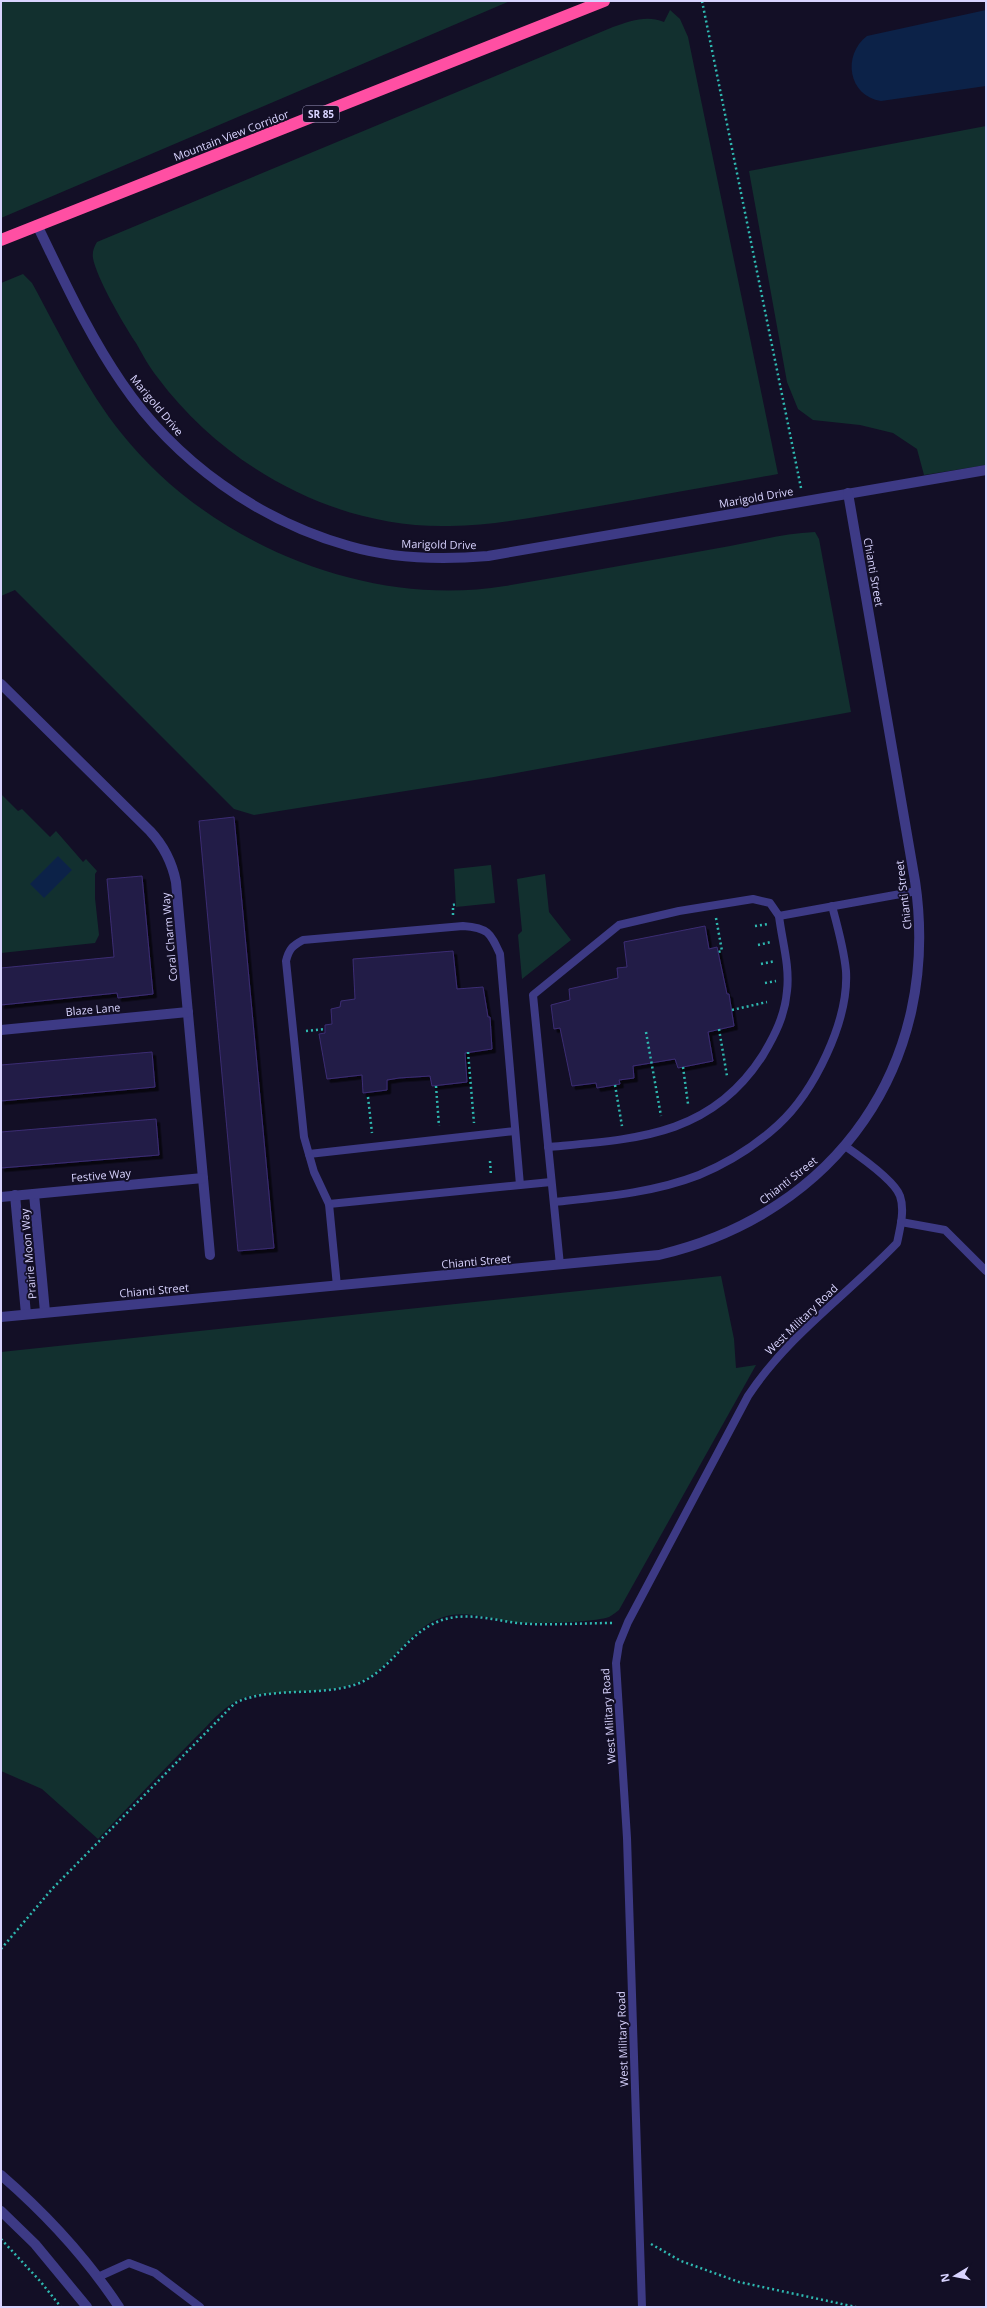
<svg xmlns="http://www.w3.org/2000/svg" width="987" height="2308" viewBox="0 0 987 2308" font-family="'Open Sans',sans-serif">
<defs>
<filter id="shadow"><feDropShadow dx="3.5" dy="3.5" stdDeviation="0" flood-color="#0009"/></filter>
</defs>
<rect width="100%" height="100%" fill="#130f26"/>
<g fill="#12302f">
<polygon points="1,1 510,1 1,218"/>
<path d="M670 10 680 19 688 37 778 474C716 485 655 496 594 507 546 515 499 525 450 526 337 529 225 468 158 378 149 367 143 355 136 343 124 325 96 277 93 258 92 252 94 247 97 242L613 27C631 21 646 15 664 22Z"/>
<polygon points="986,126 986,465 924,475 917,449 893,433 860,425 813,420 798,409 787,382 749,171"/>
<path d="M23 274 32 283C60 334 85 388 122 434 209 543 366 609 505 586 576 574 648 561 719 548 750 543 783 533 815 532L819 539 851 712 494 777 254 815 234 809 15 590 1 596V283Z"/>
<polygon points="1,794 18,811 22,809 50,837 56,831 83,862 86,859 97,871 95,874 95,898 99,935 95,943 1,953"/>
<polygon points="491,865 495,903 456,907 454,869"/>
<polygon points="545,874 549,912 571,940 522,979 518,935 522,931 517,879"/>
<path d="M721 1276 734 1339 736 1368 756 1365 619 1610C616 1612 613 1615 609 1617 596 1622 540 1624 524 1623 501 1622 475 1611 451 1615 413 1622 398 1660 367 1678 334 1697 284 1688 247 1697 226 1702 210 1724 195 1738 162 1771 130 1805 98 1839L42 1789 1 1771V1352Z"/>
</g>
<g fill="#0c2248">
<path d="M986 10V86L881 101C848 96 842 55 867 36Z"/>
<polygon points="58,856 72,870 44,898 30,884"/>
</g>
<g fill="#241b47" stroke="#3b2d73" filter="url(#shadow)">
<polygon points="234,817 274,1248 238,1251 199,821"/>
<polygon points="142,876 153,994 118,998 117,993 1,1005 1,968 114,957 107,879"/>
<polygon points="705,926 709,949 717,947 727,994 729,994 734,1026 708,1032 713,1061 678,1068 675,1059 633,1066 634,1078 619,1080 620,1084 597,1088 596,1083 572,1086 560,1028 554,1029 551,1005 570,1000 569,989 618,978 617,968 627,967 624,942"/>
<polygon points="453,951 457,989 483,987 488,1017 490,1017 492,1049 465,1053 467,1082 432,1086 430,1076 399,1078 387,1080 387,1090 363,1093 362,1075 327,1079 319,1034 325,1033 325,1025 332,1024 331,1009 340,1007 341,1001 355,999 353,959"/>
<polygon points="152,1052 155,1087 1,1101 1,1065"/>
<polygon points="156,1119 159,1155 1,1168 1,1132"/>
</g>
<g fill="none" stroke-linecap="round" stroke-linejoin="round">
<g stroke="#2fb8b0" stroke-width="2.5" stroke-dasharray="2 3" stroke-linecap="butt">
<polyline points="702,1 801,488"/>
<polyline points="453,915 453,905 456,904"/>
<polyline points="716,918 722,951 718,952"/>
<polyline points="755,926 768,924"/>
<polyline points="758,945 771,942"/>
<polyline points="761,964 775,961"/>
<polyline points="765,983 776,981"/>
<polyline points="732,1010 767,1002"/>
<polyline points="719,1029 727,1076"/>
<polyline points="306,1031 325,1029"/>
<polyline points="646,1032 661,1116"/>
<polyline points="468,1052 474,1123"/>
<polyline points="683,1067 688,1104"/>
<polyline points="615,1085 622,1126"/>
<polyline points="436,1086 439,1126"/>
<polyline points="368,1097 372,1133"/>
<polyline points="490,1161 491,1176"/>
<path d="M1 1949 52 1889 235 1703C271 1686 316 1697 354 1685 389 1674 404 1636 437 1622 467 1609 500 1623 530 1624 558 1625 586 1623 615 1623"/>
<polyline points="1,2239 40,2281 61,2307"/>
<polyline points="651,2244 681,2261 739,2282 856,2307"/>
</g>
<g stroke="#3d3a85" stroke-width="8">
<path d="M548 1147C635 1139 711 1137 763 1055 775 1035 785 1015 787 991 790 966 782 941 779 916"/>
<polyline points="309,1154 515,1131"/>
<path d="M520 1185 500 954C490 932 488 928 463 926L303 940C292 946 289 949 286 961L304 1137 314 1172 329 1204 551 1182"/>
<path d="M554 1202C602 1197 653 1193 699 1175 728 1163 755 1146 778 1125 814 1092 849 1021 846 971 844 949 838 928 832 906"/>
<polyline points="329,1204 337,1286"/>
<polyline points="901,1222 945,1230 986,1271"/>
<polyline points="560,1265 533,995 619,925 679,911 753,899 770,903 779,916 917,891"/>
<polyline points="98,2277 129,2263 155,2273 200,2307"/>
<path d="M642 2307 627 1838 616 1663 619 1644 628 1622 748 1396C788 1335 847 1295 897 1243 900 1229 905 1210 900 1196 895 1181 858 1155 845 1146"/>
</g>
<g stroke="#3d3a85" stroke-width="10">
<path d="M37 225C63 278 88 334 122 383 175 461 259 521 349 546 394 559 442 560 488 556L986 470"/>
<path d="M1 684 150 831C164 846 172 862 176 882L210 1255"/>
<polyline points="1,1030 188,1012"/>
<polyline points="34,1194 45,1312"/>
<polyline points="15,1195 26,1314"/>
<polyline points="1,1197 203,1178"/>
<path d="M1 1317 659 1255C837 1213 942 1063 915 881L848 493"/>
<path d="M1 2175C46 2214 86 2257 119 2307"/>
<polyline points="1,2211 35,2244 87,2307"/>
</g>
<polyline stroke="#ff4fa3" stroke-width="12" points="1,240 604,1"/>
</g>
<g text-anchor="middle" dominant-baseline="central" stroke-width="4" stroke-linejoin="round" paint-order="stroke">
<rect fill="#130f26" stroke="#9e99be" stroke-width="1" x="303" y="106" width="36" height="16" rx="3"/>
<g font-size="10" font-weight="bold" fill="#d9d4ff">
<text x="321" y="114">SR 85</text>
</g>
<g font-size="11" fill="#d9d4ff" stroke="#130f26">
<text transform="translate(231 135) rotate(-21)">Mountain View Corridor</text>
<text transform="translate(157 405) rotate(50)">Marigold Drive</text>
<text transform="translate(756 497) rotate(-10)">Marigold Drive</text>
<text transform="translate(439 544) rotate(1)">Marigold Drive</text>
<text transform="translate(874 572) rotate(80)">Chianti Street</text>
<text transform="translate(903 895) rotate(-97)">Chianti Street</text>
<text transform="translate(169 937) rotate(-95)">Coral Charm Way</text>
<text transform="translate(93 1009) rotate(-5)">Blaze Lane</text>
<text transform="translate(101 1175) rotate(-5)">Festive Way</text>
<text transform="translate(788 1180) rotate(-38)">Chianti Street</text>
<text transform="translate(28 1254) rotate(-95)">Prairie Moon Way</text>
<text transform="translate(476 1261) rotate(-5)">Chianti Street</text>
<text transform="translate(154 1290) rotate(-5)">Chianti Street</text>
<text transform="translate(801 1319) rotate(-44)">West Military Road</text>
<text transform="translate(608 1716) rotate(-94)">West Military Road</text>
<text transform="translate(622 2039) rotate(-92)">West Military Road</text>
</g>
</g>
<rect width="987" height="2308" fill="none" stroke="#d9d4ff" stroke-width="4"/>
<g transform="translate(955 2276) rotate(260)" stroke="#130f26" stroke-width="3" paint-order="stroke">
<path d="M0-3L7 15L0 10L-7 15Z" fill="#d9d4ff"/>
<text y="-6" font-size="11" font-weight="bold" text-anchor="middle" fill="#d9d4ff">N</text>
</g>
</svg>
